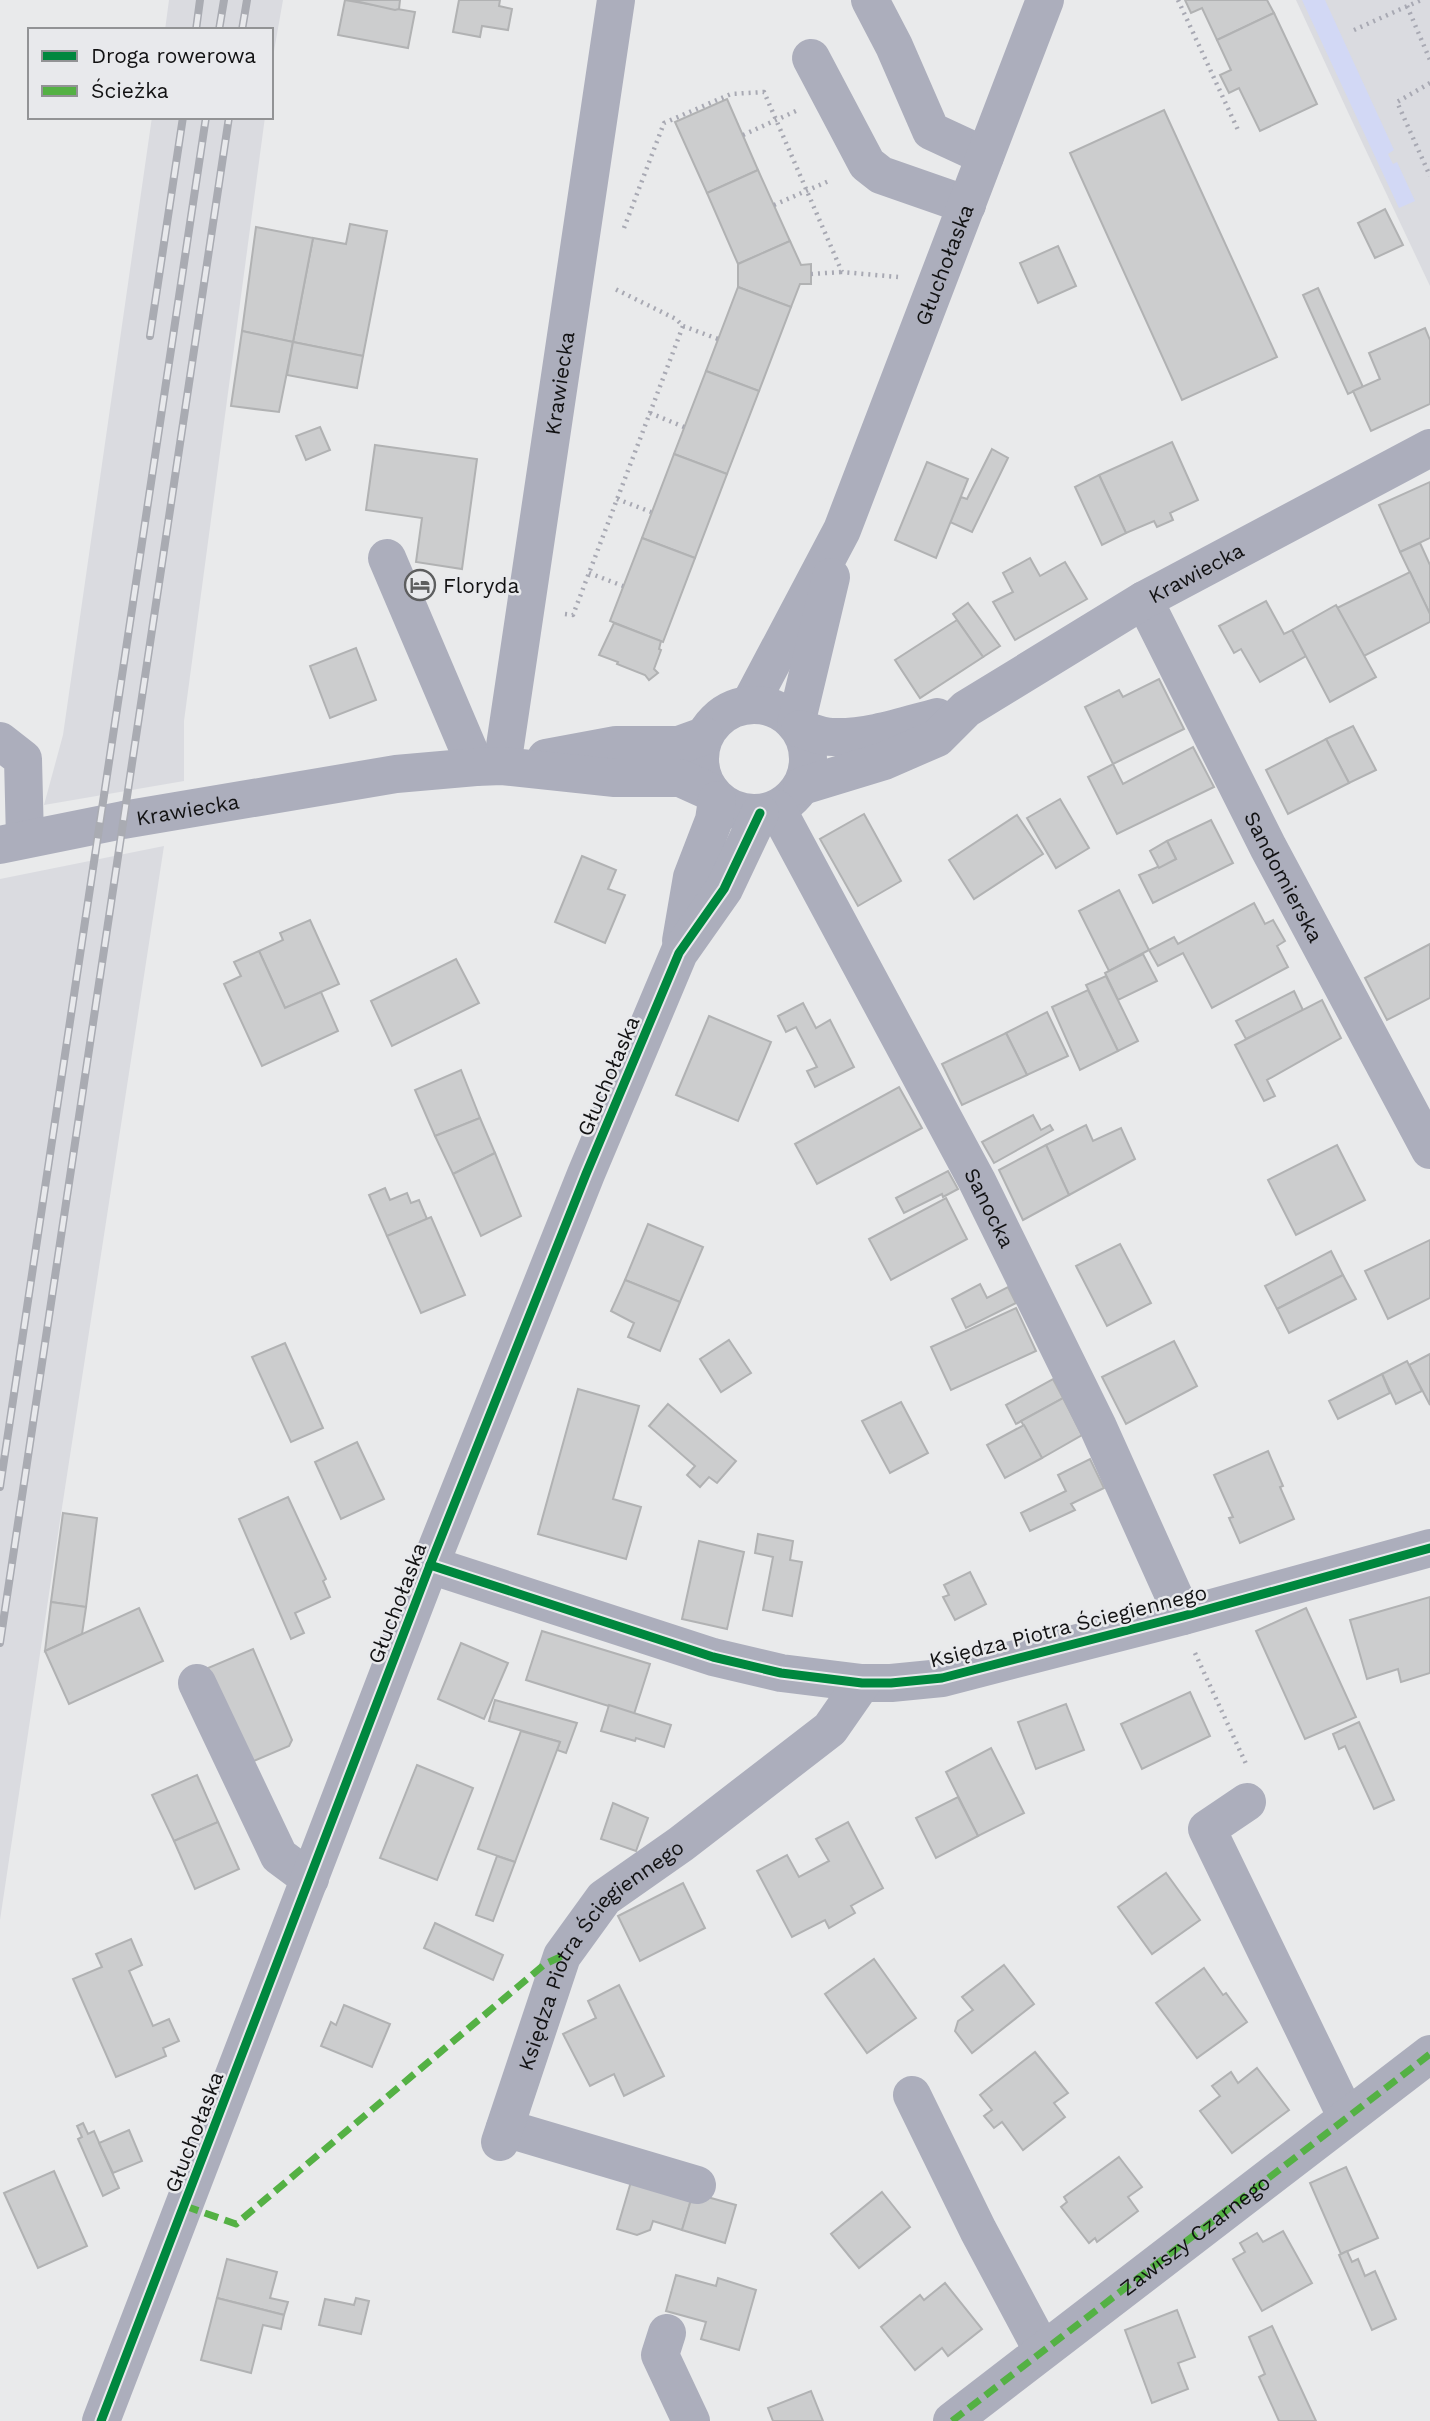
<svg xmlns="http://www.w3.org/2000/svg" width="1430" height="2421" viewBox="0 0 1430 2421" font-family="'Work Sans',sans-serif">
<rect width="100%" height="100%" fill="#e9eaeb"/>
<g fill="#dadbe0">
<polygon points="169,0 283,0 271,68 271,30 165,30"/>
<polygon points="1296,0 1430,0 1430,286 1353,123"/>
<polygon points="152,117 265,117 184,721 184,781 44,805 63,735"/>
<polygon points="164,846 61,1514 0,1920 0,879"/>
</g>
<polygon fill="#d2d8f5" points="1302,0 1325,0 1394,150 1388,154 1393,164 1397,162 1415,201 1399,208"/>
<g fill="#cccdce" stroke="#b1b2b3" stroke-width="2">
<polygon points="345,0 415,12 408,48 338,35"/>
<polygon points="351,0 400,0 399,9 395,10"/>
<polygon points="459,0 500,0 499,6 512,9 508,30 482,26 480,37 453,32"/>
<polygon points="1185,0 1267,0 1274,13 1217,40 1202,8 1191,13"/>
<polygon points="1274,13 1317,104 1260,131 1239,88 1229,93 1220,75 1231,70 1217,40"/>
<polygon points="727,99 758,170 707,193 675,122"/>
<polygon points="1164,110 1277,357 1182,400 1070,153"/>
<polygon points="758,170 790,241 738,264 707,193"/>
<polygon points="1385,209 1403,245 1375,258 1358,223"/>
<polygon points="350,224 387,231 363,356 293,342 313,238 346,244"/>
<polygon points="256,227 313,238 293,342 242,331"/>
<polygon points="790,241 801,265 811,264 811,284 800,284 791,307 738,287 738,264"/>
<polygon points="1058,246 1076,286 1038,303 1020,263"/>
<polygon points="738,287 791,307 759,391 706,371"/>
<polygon points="1318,288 1363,387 1348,394 1303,295"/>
<polygon points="1425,328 1430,340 1430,404 1371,431 1353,391 1380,379 1369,353"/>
<polygon points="242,331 293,342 279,412 231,406"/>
<polygon points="293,342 363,356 357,388 287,375"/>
<polygon points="706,371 759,391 727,474 674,454"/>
<polygon points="320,427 330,450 306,460 296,436"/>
<polygon points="1172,442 1198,500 1170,513 1173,520 1157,527 1154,521 1126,533 1099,475"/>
<polygon points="375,445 477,459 462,569 416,562 422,518 366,510"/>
<polygon points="992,449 1008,458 972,532 950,522 961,497 967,499"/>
<polygon points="674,454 727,474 695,558 642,538"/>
<polygon points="927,462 968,479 936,558 895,540"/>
<polygon points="1099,475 1126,533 1102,545 1075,487"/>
<polygon points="1430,482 1430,538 1400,552 1379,505"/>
<polygon points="642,538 695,558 663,642 610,621"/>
<polygon points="1420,543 1430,565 1430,614 1400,552"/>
<polygon points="1030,558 1040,576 1065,562 1087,599 1015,640 993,602 1013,592 1003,573"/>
<polygon points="1410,572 1430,614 1430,622 1364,656 1337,608"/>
<polygon points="1266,601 1284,634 1292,630 1306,656 1260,682 1241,649 1234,653 1219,626"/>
<polygon points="968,603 1000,646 983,657 953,614"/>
<polygon points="1336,605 1376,677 1330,702 1292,630"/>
<polygon points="957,620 983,657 920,698 895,660"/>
<polygon points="614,623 661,641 659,649 661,650 654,669 658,673 649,680 645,675 617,664 618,662 599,655"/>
<polygon points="356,648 376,700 330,718 310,666"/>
<polygon points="1159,679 1184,729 1113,764 1085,707 1119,690 1123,697"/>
<polygon points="1353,726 1376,770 1349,783 1326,739"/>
<polygon points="1326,739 1349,783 1288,814 1266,770"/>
<polygon points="1193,747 1214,787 1117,834 1088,777 1113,764 1123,784"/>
<polygon points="1060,799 1089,848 1056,868 1027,818"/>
<polygon points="864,814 901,881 858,906 820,839"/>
<polygon points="1017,815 1043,854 974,899 949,860"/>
<polygon points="1211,820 1233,863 1153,903 1139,875 1176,859 1167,841"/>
<polygon points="1167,841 1176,859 1159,868 1150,851"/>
<polygon points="582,856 616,870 608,889 625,895 605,943 555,922"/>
<polygon points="1119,890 1149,950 1109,971 1079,911"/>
<polygon points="1254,903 1265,924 1273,920 1285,941 1277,946 1288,967 1212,1008 1183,953 1158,966 1149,950 1174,937 1178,944"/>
<polygon points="310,920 339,984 285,1008 259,951 283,940 280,933"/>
<polygon points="1430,944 1430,998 1387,1020 1365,978"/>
<polygon points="259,951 285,1008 321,992 338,1031 262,1066 224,984 241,976 234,962"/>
<polygon points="1143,954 1157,981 1118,1000 1105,973"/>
<polygon points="456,959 479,1003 392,1046 371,1001"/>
<polygon points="1106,976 1138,1041 1118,1051 1086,985"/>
<polygon points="1088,990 1118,1051 1080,1070 1052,1007"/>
<polygon points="1294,991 1303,1010 1246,1039 1236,1021"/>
<polygon points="1322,1000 1341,1038 1267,1080 1275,1096 1264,1101 1235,1045"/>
<polygon points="803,1003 816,1028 830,1020 854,1067 815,1087 807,1071 817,1067 796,1027 786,1032 778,1016"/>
<polygon points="1047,1012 1068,1056 1027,1075 1006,1033"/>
<polygon points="709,1016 771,1042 738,1121 676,1095"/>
<polygon points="1006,1033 1027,1075 962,1105 942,1064"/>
<polygon points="461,1070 480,1118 435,1136 415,1090"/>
<polygon points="899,1087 922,1128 817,1184 795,1144"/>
<polygon points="1033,1115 1041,1130 1050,1125 1053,1130 994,1163 982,1142"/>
<polygon points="480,1118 495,1153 453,1174 435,1136"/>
<polygon points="1086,1125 1093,1141 1121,1128 1135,1159 1069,1195 1046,1145"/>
<polygon points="1046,1145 1069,1195 1023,1220 999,1170"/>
<polygon points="1337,1145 1365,1200 1296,1235 1268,1180"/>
<polygon points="495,1153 521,1216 481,1236 453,1174"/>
<polygon points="948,1171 958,1189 943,1197 942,1194 904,1213 896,1198"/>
<polygon points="385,1188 390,1200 407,1193 411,1203 419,1200 427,1219 387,1236 369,1195"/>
<polygon points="946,1198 967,1239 891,1280 869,1239"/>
<polygon points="431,1217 465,1295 421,1313 387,1236"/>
<polygon points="648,1224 703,1247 680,1302 625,1280"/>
<polygon points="1430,1240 1430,1298 1388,1319 1365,1271"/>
<polygon points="1120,1244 1151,1303 1107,1326 1076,1266"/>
<polygon points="1331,1251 1343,1275 1277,1309 1265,1286"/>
<polygon points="1343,1275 1356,1299 1289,1333 1277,1309"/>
<polygon points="625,1280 680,1302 660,1351 628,1337 634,1323 611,1311"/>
<polygon points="980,1284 987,1298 1008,1287 1016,1303 966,1328 952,1299"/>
<polygon points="1016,1308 1036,1351 951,1390 931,1347"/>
<polygon points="729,1340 751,1373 721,1392 700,1359"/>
<polygon points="1174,1341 1197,1386 1126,1424 1102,1377"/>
<polygon points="285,1343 323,1428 291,1442 252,1357"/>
<polygon points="1430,1354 1430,1405 1409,1365"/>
<polygon points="1407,1361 1422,1391 1396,1404 1382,1374"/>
<polygon points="1382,1374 1390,1393 1338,1419 1329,1401"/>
<polygon points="1053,1379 1063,1398 1016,1424 1006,1405"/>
<polygon points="578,1389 639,1406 613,1499 641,1507 626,1559 538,1534"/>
<polygon points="1063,1398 1082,1435 1042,1458 1021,1421"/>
<polygon points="901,1402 928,1453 890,1473 862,1421"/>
<polygon points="668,1404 736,1461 717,1483 709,1477 700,1487 687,1475 695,1466 649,1426"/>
<polygon points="1024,1425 1042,1458 1005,1478 987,1445"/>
<polygon points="357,1442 384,1499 341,1519 315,1462"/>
<polygon points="1268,1451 1283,1486 1280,1487 1294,1519 1240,1543 1229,1518 1233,1517 1214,1475"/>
<polygon points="1090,1459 1104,1488 1071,1504 1075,1510 1030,1531 1021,1513 1066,1491 1058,1475"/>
<polygon points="288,1497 326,1579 323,1581 330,1597 295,1613 304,1633 291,1639 239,1519"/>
<polygon points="63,1513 97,1518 86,1607 51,1602"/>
<polygon points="758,1534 793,1541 790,1560 802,1562 792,1616 763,1610 773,1557 755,1553"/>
<polygon points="699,1541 744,1552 727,1629 682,1619"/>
<polygon points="970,1572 986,1604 955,1620 943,1597 949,1595 944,1585"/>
<polygon points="1430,1597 1430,1673 1401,1682 1398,1669 1367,1679 1350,1620"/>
<polygon points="51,1602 86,1607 82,1634 45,1651"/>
<polygon points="139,1608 163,1661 69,1704 45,1651"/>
<polygon points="1306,1608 1356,1717 1305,1739 1256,1631"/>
<polygon points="542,1631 650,1664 634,1714 526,1680"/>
<polygon points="461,1643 508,1663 484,1719 438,1699"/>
<polygon points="253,1649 292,1740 289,1746 249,1763 208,1668"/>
<polygon points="1190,1692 1210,1736 1142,1769 1121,1724"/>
<polygon points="495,1700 577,1723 566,1753 557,1750 560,1742 489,1721"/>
<polygon points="1066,1704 1084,1750 1036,1769 1018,1722"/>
<polygon points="609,1705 671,1725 664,1747 636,1738 635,1741 601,1731"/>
<polygon points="1359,1722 1394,1800 1374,1809 1345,1746 1339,1749 1333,1734"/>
<polygon points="521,1731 560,1742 515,1862 478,1849"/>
<polygon points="991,1748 1024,1813 978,1836 946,1772"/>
<polygon points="417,1765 473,1788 437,1880 380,1858"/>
<polygon points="197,1775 218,1822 174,1841 152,1795"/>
<polygon points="958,1797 978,1836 936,1858 916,1818"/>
<polygon points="613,1803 648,1818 636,1851 601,1839"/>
<polygon points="218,1822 239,1869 195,1889 174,1841"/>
<polygon points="848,1822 883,1888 851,1906 855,1913 829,1928 825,1920 792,1937 757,1871 787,1855 799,1877 829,1861 816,1839"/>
<polygon points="497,1856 515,1862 493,1921 476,1915"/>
<polygon points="1166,1873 1200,1920 1152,1954 1118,1907"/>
<polygon points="683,1883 705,1928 640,1961 618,1916"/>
<polygon points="435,1923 503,1955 493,1980 424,1948"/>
<polygon points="131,1939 142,1965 129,1971 153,2026 169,2019 179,2041 163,2048 166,2056 116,2077 73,1979 102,1967 96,1954"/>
<polygon points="874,1959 916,2018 867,2053 825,1994"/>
<polygon points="1004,1965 1034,2004 972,2053 955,2031 958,2021 973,2010 962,1997"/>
<polygon points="1204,1968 1223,1995 1226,1993 1247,2022 1197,2058 1156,2003"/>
<polygon points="619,1985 664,2076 624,2096 614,2074 590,2086 563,2034 596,2018 588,2001"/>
<polygon points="344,2005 390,2024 372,2067 321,2046 331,2022 336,2025"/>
<polygon points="1035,2052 1068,2093 1054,2103 1065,2117 1023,2150 1002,2122 994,2128 984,2116 992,2110 980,2095"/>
<polygon points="1257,2068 1289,2110 1232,2153 1200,2111 1220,2096 1212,2086 1231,2072 1238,2083"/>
<polygon points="83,2123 88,2134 94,2131 119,2188 103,2196 78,2139 82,2137 77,2126"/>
<polygon points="129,2130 142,2161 113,2173 99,2143"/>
<polygon points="1119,2157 1142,2187 1128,2197 1138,2211 1097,2242 1095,2238 1089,2243 1061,2207 1067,2202 1064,2197"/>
<polygon points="1346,2167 1378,2238 1341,2254 1310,2183"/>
<polygon points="54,2171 87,2246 38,2268 4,2193"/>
<polygon points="633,2175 693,2193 682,2230 653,2221 650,2230 637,2235 617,2229"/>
<polygon points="882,2192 910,2227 859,2268 831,2234"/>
<polygon points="693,2193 736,2205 725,2243 682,2230"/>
<polygon points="1283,2231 1312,2283 1262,2311 1233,2259 1245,2252 1240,2243 1257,2233 1263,2242"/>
<polygon points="1347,2251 1352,2262 1358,2259 1365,2276 1375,2271 1396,2319 1372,2330 1339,2255"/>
<polygon points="227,2259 277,2272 270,2298 288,2302 284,2315 217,2298"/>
<polygon points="676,2275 716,2286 718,2278 756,2290 739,2350 701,2339 706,2322 666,2311"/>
<polygon points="945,2283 982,2329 948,2356 942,2348 915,2370 881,2327 920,2295 924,2300"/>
<polygon points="217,2298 284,2315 281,2329 263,2325 251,2373 201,2360"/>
<polygon points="356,2298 369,2301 361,2334 319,2325 325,2299 354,2305"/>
<polygon points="1177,2310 1195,2357 1178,2363 1188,2389 1152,2403 1125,2330"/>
<polygon points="1272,2326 1316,2421 1279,2421 1259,2377 1265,2374 1249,2337"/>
<polygon points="811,2391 823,2421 773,2421 768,2408"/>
</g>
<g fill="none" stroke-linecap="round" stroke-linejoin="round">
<g stroke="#a8a9b3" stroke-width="4.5" stroke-dasharray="2 5" stroke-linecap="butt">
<polyline points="1178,0 1238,130"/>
<polyline points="1407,6 1430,60"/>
<polyline points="1354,30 1421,0"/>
<polyline points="1430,83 1397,102 1430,176"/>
<polyline points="743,135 796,111"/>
<polyline points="774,205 831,180"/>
<polyline points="624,228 664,123 731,94 764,92 842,272 898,277"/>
<polyline points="811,274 842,272"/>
<polyline points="683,326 718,339"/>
<polyline points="650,413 684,427"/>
<polyline points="617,499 651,512"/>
<polyline points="589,573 623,586"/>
<polyline points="565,614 573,615 683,326 676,319 613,288"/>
<polyline points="1195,1653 1247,1766"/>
</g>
<g stroke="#acaebc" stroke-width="38">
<polyline points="870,0 894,46 931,131 985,156"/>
<polyline points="811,58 867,164 881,175 967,205"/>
<polyline points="387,558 476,767"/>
<path id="s1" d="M1144 600 1268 847 1430 1150"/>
<path id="s2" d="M750 704 842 530 1045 0"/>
<circle cx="754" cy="759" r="54"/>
<polyline points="796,724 831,577"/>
<path d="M800 729C811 732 822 737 833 737 869 738 903 726 937 717"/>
<polyline points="0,741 23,759 25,839"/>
<polyline points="546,758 616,745 679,745 704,736"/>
<path id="s3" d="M502 766 616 0"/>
<path id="s4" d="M802 786 884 761 937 738 966 709 1144 600 1430 448"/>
<path id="s5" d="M777 809 977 1181 1098 1427 1183 1616"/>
<path id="s6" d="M0 845 123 820 396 774 476 767 502 766 615 778H680L711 792"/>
<polyline points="681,941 692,877 714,820 717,800"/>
<polyline points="430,1565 713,1657 781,1673 862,1683 891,1683 942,1678 1183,1616 1430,1548"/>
<polyline points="197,1683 279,1856 310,1879"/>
<polyline points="1247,1802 1207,1829 1346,2116"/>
<polyline points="912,2095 978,2230 1042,2350"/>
<polyline points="505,2128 697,2185"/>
<path id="s7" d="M500 2142 562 1956 604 1898 681 1844 830 1729 862 1683"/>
<polyline points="667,2333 660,2355 691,2421"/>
<polyline points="101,2421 430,1565 586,1174 679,953 724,889 760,813"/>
<path id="s8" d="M952 2421 1430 2054"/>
</g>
<g stroke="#a9abb2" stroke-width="8">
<g id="rail">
<polyline points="196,30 200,0"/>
<polyline points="219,30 224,0"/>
<polyline points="242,30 247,0"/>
<polyline points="150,336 183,117"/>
<polyline points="0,1487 206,117"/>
<polyline points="0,1643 229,117"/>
</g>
</g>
<use href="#rail" stroke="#e8e9ec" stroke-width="5" stroke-dasharray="16" stroke-linecap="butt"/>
<g stroke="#54b144" stroke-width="7" stroke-dasharray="14 7" stroke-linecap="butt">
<polyline points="185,2206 236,2224 545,1964 562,1956"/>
<polyline points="952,2421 1430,2054"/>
</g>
<g stroke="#e8e9ec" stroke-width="13">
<g id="cycleway">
<polyline points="430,1565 713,1657 781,1673 862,1683 891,1683 942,1678 1183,1616 1430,1548"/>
<polyline points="101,2421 430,1565 586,1174 679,953 724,889 760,813"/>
</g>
</g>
<use href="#cycleway" stroke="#00873e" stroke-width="9"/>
</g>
<defs>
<g id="hotel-ring" transform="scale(1.575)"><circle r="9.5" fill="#e8e9ec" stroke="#5d5e5f" stroke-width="1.5"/><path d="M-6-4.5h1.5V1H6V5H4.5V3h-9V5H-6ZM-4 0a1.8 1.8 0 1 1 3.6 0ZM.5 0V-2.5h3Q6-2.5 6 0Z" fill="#5d5e5f"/></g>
</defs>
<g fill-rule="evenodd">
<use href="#hotel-ring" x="420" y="585"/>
</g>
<g text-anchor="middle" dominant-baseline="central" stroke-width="5" stroke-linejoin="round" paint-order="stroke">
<g font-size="21" fill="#121213" stroke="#e8e9ec">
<text stroke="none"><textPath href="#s2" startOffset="481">Głuchołaska</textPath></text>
<text stroke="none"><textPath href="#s3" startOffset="387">Krawiecka</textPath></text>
<text stroke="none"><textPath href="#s4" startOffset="452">Krawiecka</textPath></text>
<text stroke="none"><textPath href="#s6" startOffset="191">Krawiecka</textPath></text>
<text stroke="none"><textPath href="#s1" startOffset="310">Sandomierska</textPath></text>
<text transform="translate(608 1076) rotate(-67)">Głuchołaska</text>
<text stroke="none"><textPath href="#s5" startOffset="452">Sanocka</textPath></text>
<text transform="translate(397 1603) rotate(-69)">Głuchołaska</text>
<text transform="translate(1068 1626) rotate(-14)">Księdza Piotra Ściegiennego</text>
<text stroke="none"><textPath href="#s7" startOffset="219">Księdza Piotra Ściegiennego</textPath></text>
<text transform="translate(194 2132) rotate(-69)">Głuchołaska</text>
<text stroke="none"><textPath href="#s8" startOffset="306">Zawiszy Czarnego</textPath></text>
</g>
<g font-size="21" fill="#121213" stroke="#e8e9ec" text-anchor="start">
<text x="443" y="585">Floryda</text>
</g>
</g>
<rect x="28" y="28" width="245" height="91" fill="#e8e9ec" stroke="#929395" stroke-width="2"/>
<rect x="42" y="51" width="35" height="10" fill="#00873e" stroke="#929395" stroke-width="2"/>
<text x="91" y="63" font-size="21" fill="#121213">Droga rowerowa</text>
<rect x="42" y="86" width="35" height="10" fill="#54b144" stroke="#929395" stroke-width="2"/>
<text x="91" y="98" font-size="21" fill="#121213">Ścieżka</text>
</svg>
